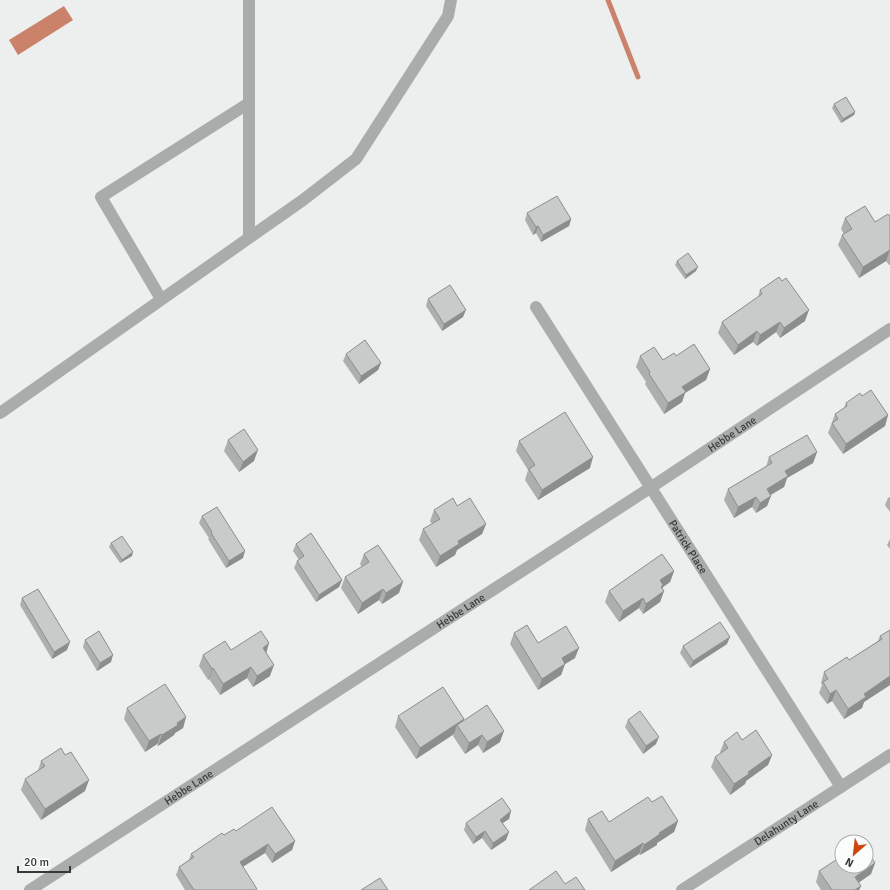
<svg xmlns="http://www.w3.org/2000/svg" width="890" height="890" viewBox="0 0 890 890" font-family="Signika,sans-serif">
<rect width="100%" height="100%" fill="#ecefee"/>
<polygon fill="#cb826b" points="64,6 73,20 18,55 9,40"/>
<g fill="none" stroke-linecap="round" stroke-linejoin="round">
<polyline stroke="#cb826b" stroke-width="5" points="608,0 638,77"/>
<g stroke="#aaacab" stroke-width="12">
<polyline points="249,237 249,0"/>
<polyline points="161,299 101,197 249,103"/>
<path id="s1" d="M536 307 841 787"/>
<polyline points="0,413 303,200 356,159 448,16 451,0"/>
<path id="s2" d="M30 890 650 488 890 329"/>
<path id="s3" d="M682 890 890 755"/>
</g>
</g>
<g fill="#acafae">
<polygon points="834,104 855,112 854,115 841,123 832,108"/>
<polygon points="527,213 571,219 569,226 541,242 536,233 533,235 525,220"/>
<polygon points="890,216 890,265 889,265 886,261 859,278 838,245 842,235 844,234 841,229 845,218 875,222"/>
<polygon points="677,261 696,271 685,279 675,265"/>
<polygon points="760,290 805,321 780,338 776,332 757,346 753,342 734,355 718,333 722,322 758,297"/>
<polygon points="428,299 463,317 442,331 426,306"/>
<polygon points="346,354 381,363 378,370 359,384 343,361"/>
<polygon points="640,356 663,360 676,356 710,369 706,380 685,393 682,402 664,414 645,384 646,382 636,367"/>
<polygon points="862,396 888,415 885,426 843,454 828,433 831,425 835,414 844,408 846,403"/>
<polygon points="228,440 254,461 239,472 224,451"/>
<polygon points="519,441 590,468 538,500 525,480 528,470 516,451"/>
<polygon points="817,452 813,463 787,478 784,487 771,495 767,506 756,513 752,507 734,518 724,500 728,489 766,467 769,457"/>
<polygon points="890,497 890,512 885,505 888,498"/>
<polygon points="457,506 486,524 482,534 457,550 455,555 436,567 419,540 423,529 432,524 430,521 434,510"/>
<polygon points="202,516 243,558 226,568 208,539 209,538 199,523"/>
<polygon points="890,539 890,549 887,545"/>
<polygon points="111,543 132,556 120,563 109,547"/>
<polygon points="296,544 342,580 339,587 316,602 294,568 297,561 299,560 293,551"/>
<polygon points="364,554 399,593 382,604 379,600 358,614 341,588 345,577 362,567 360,564"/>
<polygon points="674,571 670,582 663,587 662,588 664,591 660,602 643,614 639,608 619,622 605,602 609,591"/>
<polygon points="22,598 67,650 52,659 20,605"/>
<polygon points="890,630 890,685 864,702 862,708 844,719 832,701 827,704 819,693 822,685 821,683 824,672 849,660 878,641 880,636"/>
<polygon points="514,633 538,643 575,658 565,664 561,675 538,690 510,644"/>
<polygon points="85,640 111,662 97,671 83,647"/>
<polygon points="727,644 690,668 680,653 683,646"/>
<polygon points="231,650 266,652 270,676 253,687 247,678 220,695 209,679 208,680 199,666 203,655"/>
<polygon points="127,708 186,717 183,728 175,733 174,735 158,746 157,744 145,752 124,719"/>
<polygon points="398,716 463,721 500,742 483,753 478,745 465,754 453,736 454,734 416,759 395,727"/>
<polygon points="628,720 656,744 643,754 625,727"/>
<polygon points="742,740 772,755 768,765 746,781 745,784 730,795 711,767 715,757 721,753 720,752 724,742"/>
<polygon points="41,761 85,791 41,820 21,790 25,779 38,771"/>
<polygon points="652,802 678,821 674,832 657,843 657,845 640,855 639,854 611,872 585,830 588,819 609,822"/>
<polygon points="511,811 509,819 502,823 506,840 491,850 482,838 473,844 464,830 466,823"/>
<polygon points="236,831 295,841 292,850 272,863 265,853 243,867 257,890 185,890 176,875 179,867 189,860 191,854 224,835"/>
<polygon points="875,863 871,874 858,883 861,886 859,890 821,890 816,882 819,871"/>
</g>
<g fill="#8c8e8d">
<polygon points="855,112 854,115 841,123 843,119"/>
<polygon points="571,219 569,226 541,242 543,235"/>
<polygon points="538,226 536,233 533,235 536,227"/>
<polygon points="890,250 886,261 859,278 863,267"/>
<polygon points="698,267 696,271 685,279 686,275"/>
<polygon points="466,310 463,317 442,331 444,324"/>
<polygon points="809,310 805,321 780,338 784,328"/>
<polygon points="780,322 776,332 757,346 760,335"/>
<polygon points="757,331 753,342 734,355 738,345"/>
<polygon points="381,363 378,370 359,384 361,376"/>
<polygon points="710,369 706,380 685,393 682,402 664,414 668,403 682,387"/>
<polygon points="888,415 885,426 843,454 846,444"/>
<polygon points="258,450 254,461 239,472 243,462"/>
<polygon points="817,452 813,463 787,478 784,487 763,499 767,489 785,471"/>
<polygon points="593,457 590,468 538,500 542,490"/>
<polygon points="771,496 767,506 756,513 760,503"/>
<polygon points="756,497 752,507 734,518 738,507"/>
<polygon points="486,524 482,534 457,550 455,555 436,567 440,556 458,541"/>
<polygon points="245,551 243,558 226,568 229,561"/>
<polygon points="133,552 132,556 120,563 122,560"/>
<polygon points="674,571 670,582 663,587 660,594 664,591 660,602 643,614 646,604 660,580"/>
<polygon points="342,580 339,587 316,602 319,595"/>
<polygon points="403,582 399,593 382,604 386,593"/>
<polygon points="383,589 379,600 358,614 362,603"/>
<polygon points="643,598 639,608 619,622 623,611"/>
<polygon points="730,637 727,644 690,668 693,661"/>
<polygon points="70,642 67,650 52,659 54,652"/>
<polygon points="269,643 266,654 263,648"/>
<polygon points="579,648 575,658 565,664 561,675 538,690 542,679 562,658"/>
<polygon points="113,655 111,662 97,671 100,663"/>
<polygon points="274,665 270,676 253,687 257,676"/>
<polygon points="251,667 247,678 220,695 223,684"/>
<polygon points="213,668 209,679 208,680 212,669"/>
<polygon points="890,676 890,685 864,702 862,708 844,719 848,709 864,694"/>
<polygon points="836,690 832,701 827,704 830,694"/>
<polygon points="186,717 183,728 175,733 174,735 158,746 162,735 177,723"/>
<polygon points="464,719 460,730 457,725 454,734 416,759 420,748"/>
<polygon points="504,731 500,742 483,753 487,742"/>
<polygon points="161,734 157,744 145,752 149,741"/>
<polygon points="482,735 478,745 465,754 469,743"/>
<polygon points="659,737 656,744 643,754 646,746"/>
<polygon points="772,755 768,765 746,781 745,784 730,795 734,784 748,772"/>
<polygon points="89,780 85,791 41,820 45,809"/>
<polygon points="511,811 509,819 497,827 500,820"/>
<polygon points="678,821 674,832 657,843 657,845 640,855 644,845 659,833"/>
<polygon points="485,831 482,838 473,844 476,837"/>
<polygon points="509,832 506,840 491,850 493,843"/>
<polygon points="295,841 292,850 272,863 275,854"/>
<polygon points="643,843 639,854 611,872 615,861"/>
<polygon points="268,844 265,853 237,870 240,862"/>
<polygon points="875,863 871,874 851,888 855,877"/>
<polygon points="861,886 859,890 855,890"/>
</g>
<g fill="#c8cbca" stroke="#8c8e8d">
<polygon points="846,97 855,112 843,119 834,104"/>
<polygon points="557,196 571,219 543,235 538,226 536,227 527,213"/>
<polygon points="865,206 875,222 888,214 890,216 890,251 890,250 863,267 842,235 852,229 845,218"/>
<polygon points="688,253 698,267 686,275 677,261"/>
<polygon points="779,277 782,281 786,278 809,310 784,328 780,322 760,335 757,331 738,345 722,322 762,294 760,290"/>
<polygon points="450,285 466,310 444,324 428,299"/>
<polygon points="365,340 381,363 361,376 346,354"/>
<polygon points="694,344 710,369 682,387 686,392 668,403 649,374 650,372 640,356 654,347 663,360 674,353 676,356"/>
<polygon points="871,390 888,415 846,444 832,423 838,419 835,414 847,406 846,403 860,393 862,396"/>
<polygon points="565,412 593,457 542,490 529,469 535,465 519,441"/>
<polygon points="244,429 258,450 243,462 228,440"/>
<polygon points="807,435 817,452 785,471 788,476 767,489 771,496 760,503 756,497 738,507 728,489 772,463 769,457"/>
<polygon points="453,498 457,506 470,498 486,524 458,541 459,544 440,556 423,529 440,519 434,510"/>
<polygon points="217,507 245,551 229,561 211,533 212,532 202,516"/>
<polygon points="311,533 342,580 319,595 297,561 304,556 296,544"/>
<polygon points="122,536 133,552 122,560 111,543"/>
<polygon points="378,545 403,582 386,593 383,589 362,603 345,577 369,562 364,554"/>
<polygon points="662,554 674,571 660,580 663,585 661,587 664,591 646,604 643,598 623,611 609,591"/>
<polygon points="38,589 70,642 54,652 22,598"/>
<polygon points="720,622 730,637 693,661 683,646"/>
<polygon points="527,625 538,643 566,626 579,648 562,658 565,664 542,679 514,633"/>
<polygon points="890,630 890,676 864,694 866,697 848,709 836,690 830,694 823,682 828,679 824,672 847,657 849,660 882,639 880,636"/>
<polygon points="99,631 113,655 100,663 85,640"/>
<polygon points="261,631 269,643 263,648 274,665 257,676 251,667 223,684 213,668 212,669 203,655 225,641 231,650"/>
<polygon points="165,684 186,717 177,723 178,725 162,735 161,734 149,741 127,708"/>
<polygon points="443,687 464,719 420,748 398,716"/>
<polygon points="487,705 504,731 487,742 482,735 469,743 457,725"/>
<polygon points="640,711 659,737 646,746 628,720"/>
<polygon points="756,730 772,755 748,772 749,774 734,784 715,757 728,748 724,742 737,732 742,740"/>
<polygon points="61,748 65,755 71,752 89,780 45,809 25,779 45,766 41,761"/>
<polygon points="662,796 678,821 659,833 660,834 644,845 643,843 615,861 588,819 602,811 609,822 648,797 652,802"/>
<polygon points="502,798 511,811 500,820 509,832 493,843 485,831 476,837 466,823"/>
<polygon points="272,807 295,841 275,854 268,844 240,862 257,889 255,890 194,890 179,867 194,857 191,854 222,833 224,835 234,829 236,831"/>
<polygon points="866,849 875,863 855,877 861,886 855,890 832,890 819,871 842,856 842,866 866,866"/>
<polygon points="556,871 565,884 576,877 585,890 529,890"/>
<polygon points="380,878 388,890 361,890"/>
</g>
<g text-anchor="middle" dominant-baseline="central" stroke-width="4" stroke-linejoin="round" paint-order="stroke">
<g font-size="11" fill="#373838" stroke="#f9fdfb">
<text stroke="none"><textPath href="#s2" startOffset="837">Hebbe Lane</textPath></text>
<text stroke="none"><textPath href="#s1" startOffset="284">Patrick Place</textPath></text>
<text stroke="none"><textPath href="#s2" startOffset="513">Hebbe Lane</textPath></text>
<text stroke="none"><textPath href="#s2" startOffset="189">Hebbe Lane</textPath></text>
<text stroke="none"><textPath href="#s3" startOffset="124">Delahunty Lane</textPath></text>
</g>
</g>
<g transform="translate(854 854) rotate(208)"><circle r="19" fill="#f9fdfb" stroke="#abaead"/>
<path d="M0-3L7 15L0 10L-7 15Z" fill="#cd4611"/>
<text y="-6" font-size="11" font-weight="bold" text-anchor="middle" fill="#373838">N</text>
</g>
<path d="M18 866v6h52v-6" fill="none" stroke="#373838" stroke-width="2"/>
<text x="24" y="866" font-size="12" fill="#373838" stroke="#f9fdfb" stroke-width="3" paint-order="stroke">20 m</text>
</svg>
